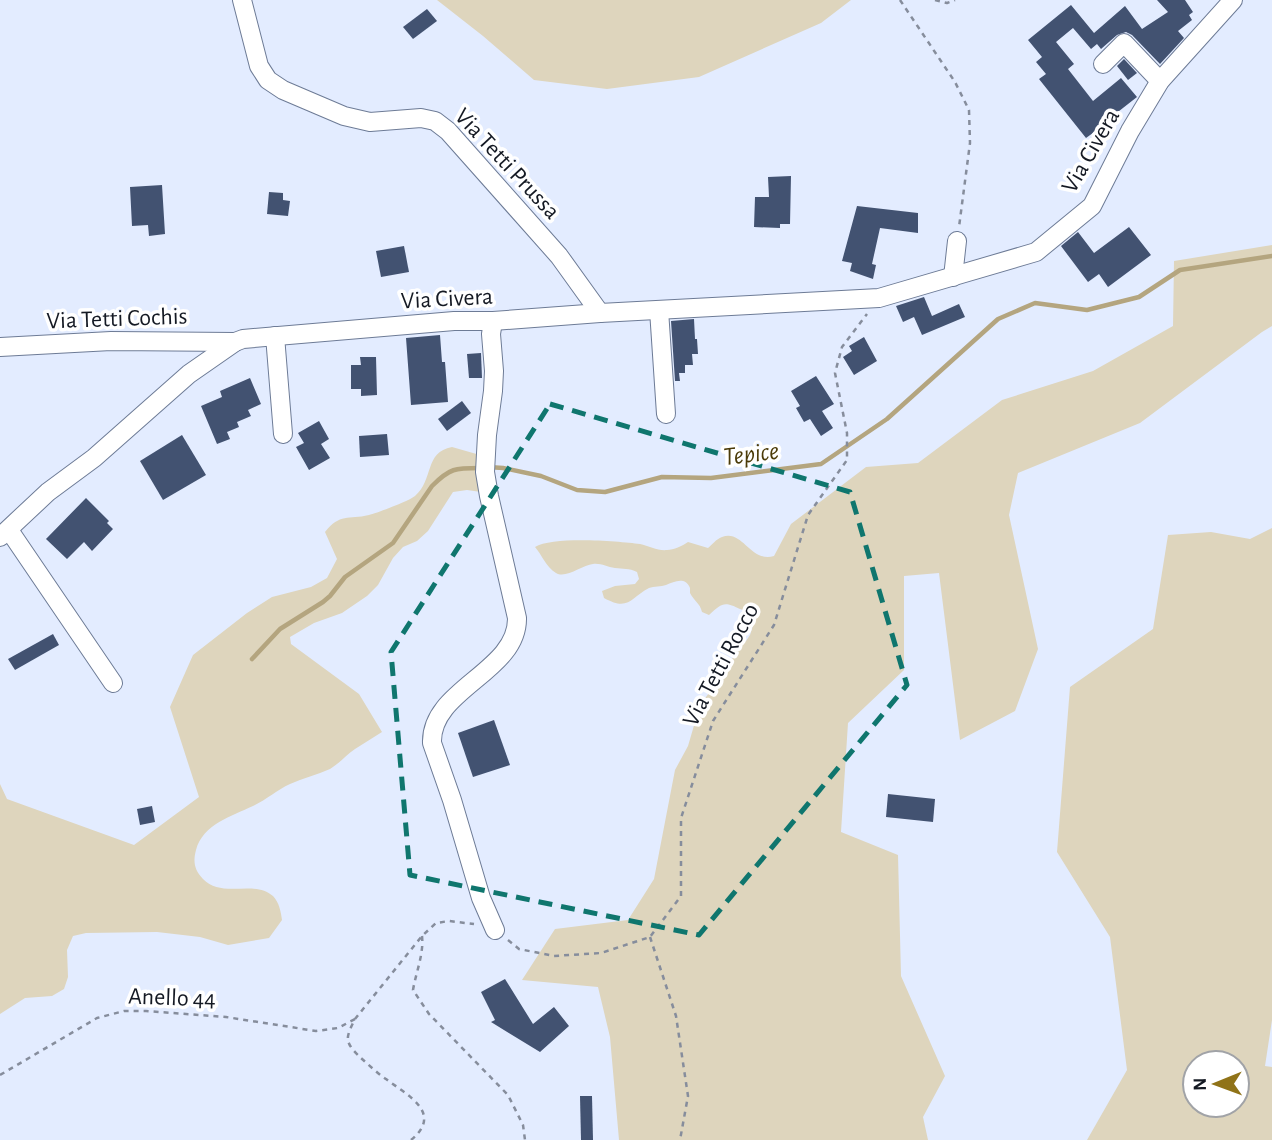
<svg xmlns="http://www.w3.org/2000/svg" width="1272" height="1140" viewBox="0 0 1272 1140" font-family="'Alegreya Sans',sans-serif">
<rect width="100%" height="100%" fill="#e3ecff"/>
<g fill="#ded5bd" fill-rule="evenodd">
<polygon points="437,0 851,0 821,23 699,77 607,89 534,80 483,36"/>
<path d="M1272 245V326L1262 332 1140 423 1018 473 1009 515 1038 649 1015 711 960 740 939 573 904 576V670L848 723 841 832 898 855 901 976 945 1076 923 1117 928 1140H619L610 1037 598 987 522 980 555 929 628 920 654 879 675 770 688 746 700 705 709 693 716 680 730 665 735 651 740 645 746 641 750 635 756 616C750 611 746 611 740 609 724 601 722 603 709 615L702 612C700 603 694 601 690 593 690 592 690 589 690 588 685 576 674 582 666 585 661 587 654 586 649 588 631 597 629 612 604 598L602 591 615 586 635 584 639 579 637 572C629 568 623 569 615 568 607 567 601 563 593 564 582 565 566 579 556 573 546 567 542 555 535 547 552 536 618 541 640 544 649 546 658 551 667 550 674 550 682 546 688 542L708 548C712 545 716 539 722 537 743 529 750 563 774 556L791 524 866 467 918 463 1002 400 1093 371 1173 326 1174 261Z"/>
<path d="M452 447 480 455 481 492 467 490 453 492 428 531 417 541 403 547 393 558 378 585 367 596 342 613 314 623 290 637 291 644 359 694 382 732C373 738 364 743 355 749 346 755 340 763 330 769 317 775 303 778 290 784 277 790 266 800 253 806 232 816 203 824 196 850 193 861 194 870 203 879 222 899 254 879 273 896 279 902 281 912 282 920L269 938 228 945 200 937 157 932 86 933 73 936 67 950 68 977 64 989 52 996 25 998 0 1014V784L7 799 134 845 199 797 170 707 193 655 247 613 272 597 311 587 327 578 337 559 325 532C340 513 348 520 369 515 377 513 409 501 415 496 434 480 424 452 452 447Z"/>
<path d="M1272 528V1020L1265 1066 1272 1067V1140H1087L1127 1070 1110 937 1057 852 1070 687 1153 629 1168 535 1211 532 1250 539ZM1195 1063H1237V1105H1195Z"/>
</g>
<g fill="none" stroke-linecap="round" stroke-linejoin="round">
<g stroke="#b4a57f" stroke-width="4.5">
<polyline points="488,467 503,468 541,476 577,490 605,492 662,477 711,478 821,464 887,419 998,319 1035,303 1087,310 1139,297 1180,270 1272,256"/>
<path d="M252 659 280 629 323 602 330 596 345 577 393 543 432 486C450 468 455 468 480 468"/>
</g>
</g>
<g fill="#425271">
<polygon points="1157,0 1185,0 1193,12 1189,15 1192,20 1178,31 1184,38 1160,64 1132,35 1126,32 1117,35 1101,49 1097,44 1091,49 1073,28 1056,42 1074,64 1068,69 1093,101 1121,78 1137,97 1114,115 1116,118 1099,132 1097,130 1086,138 1039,79 1046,74 1036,62 1042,57 1028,40 1071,5 1094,33 1125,6 1142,29 1168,12"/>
<polygon points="427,9 437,21 413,39 403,27"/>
<polygon points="1124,59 1137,73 1128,80 1117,66"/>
<polygon points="791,176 790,224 780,224 780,228 754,227 755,197 769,197 768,177"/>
<polygon points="162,185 165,234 149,236 148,225 132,226 130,187"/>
<polygon points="269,192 283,193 283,200 290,201 288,216 267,214"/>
<polygon points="857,206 918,213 918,233 880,228 872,264 876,265 873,279 850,271 852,263 842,261"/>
<polygon points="1129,227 1151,255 1108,287 1099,274 1088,282 1061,246 1078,232 1094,253"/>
<polygon points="404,246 409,272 381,277 376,251"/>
<polygon points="924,297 932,316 959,304 965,317 922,335 914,317 903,322 896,306"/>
<polygon points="694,319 695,339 697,339 698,354 692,354 693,365 685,365 685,373 679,373 680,381 675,381 671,321"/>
<polygon points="440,335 442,362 445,362 448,402 411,405 406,338"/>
<polygon points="864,337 877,361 854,375 843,357 852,351 849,346"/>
<polygon points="481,353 482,378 469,378 467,354"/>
<polygon points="360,357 376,357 377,395 361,396 361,389 351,389 351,365 361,365"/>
<polygon points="816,376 834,404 822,411 833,428 821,436 810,419 804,422 796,408 800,406 791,391"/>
<polygon points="250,378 261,404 248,410 251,416 237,422 239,427 227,432 230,439 217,444 201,406 222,397 220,391"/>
<polygon points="462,401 471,413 447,431 438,419"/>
<polygon points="319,421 329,439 321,444 330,458 309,470 296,447 304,443 298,433"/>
<polygon points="387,434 389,455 360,457 359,436"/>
<polygon points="182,435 206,475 163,500 140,461"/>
<polygon points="86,498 109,521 107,523 113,529 92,551 84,542 67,559 46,539"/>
<polygon points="53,634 59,645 15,670 8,659"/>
<polygon points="494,720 510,765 473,777 458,733"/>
<polygon points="888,794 935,799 933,822 886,817"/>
<polygon points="152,806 155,822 140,825 137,809"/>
<polygon points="505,979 533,1024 554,1007 569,1026 540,1052 491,1022 495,1020 481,992"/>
<polygon points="580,1096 592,1096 593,1140 581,1140"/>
</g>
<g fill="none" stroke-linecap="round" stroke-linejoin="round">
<g stroke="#6d7b96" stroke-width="20">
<g id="minor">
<polyline points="242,0 259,66 268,80 283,90 344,116 370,122 421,118 435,121 448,131 559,256 600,313"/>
<polyline points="1103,64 1124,43 1160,81"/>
<polyline points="953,277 957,241"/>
<polyline points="659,310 666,414"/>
<path d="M493 321 491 334 494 371 493 391 487 435 485 472 489 496 517 618C518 672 430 689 432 743L452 800 481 898 495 930"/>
<polyline points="275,336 283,434"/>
<polyline points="0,347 111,341 235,342"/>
<polyline points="9,530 113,683"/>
<polyline points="0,537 48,492 94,458 189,374 235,342 243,339 454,321 493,321 600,313 879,298 1036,252 1092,206 1130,131 1160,81 1233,0"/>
</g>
</g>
<g stroke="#868d9c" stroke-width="2.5" stroke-dasharray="5 5" stroke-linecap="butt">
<polyline points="900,0 955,82 969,110 970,143 959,227"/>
<polyline points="935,0 947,3 955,0"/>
<path d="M422 936C424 954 416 972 413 990L429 1014 508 1095 523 1125 525 1140"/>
<polyline points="650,937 676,1016 688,1096 680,1140"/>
<polyline points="508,940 519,949 554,956 601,953 650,937 681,896 681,818 713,721 774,625 808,515 847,460 847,433 835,373 842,347 867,314"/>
<polyline points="0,1075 97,1018 124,1011 146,1011 226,1017 316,1031 338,1028 355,1019"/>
<path d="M411 1140C444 1113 407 1095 386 1079 377 1073 369 1065 361 1058 356 1053 349 1047 348 1040 347 1034 352 1025 355 1019L422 936 436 923 449 921 474 924"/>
</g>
<use href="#minor" stroke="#fff" stroke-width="18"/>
</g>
<path fill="none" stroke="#0f766e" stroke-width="5" stroke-dasharray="14 9" stroke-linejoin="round" d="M550 404 850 492 907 685 699 935 410 875 391 652Z"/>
<g text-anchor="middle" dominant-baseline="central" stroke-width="7" stroke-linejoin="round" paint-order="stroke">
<g font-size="24" fill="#141923" stroke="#fff">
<text transform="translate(1091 151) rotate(-60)">Via Civera</text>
<text transform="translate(507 164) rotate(47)">Via Tetti Prussa</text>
<text transform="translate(447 299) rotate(-3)">Via Civera</text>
<text transform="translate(117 319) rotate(-2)">Via Tetti Cochis</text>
<text transform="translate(721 665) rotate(-62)">Via Tetti Rocco</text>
<text transform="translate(172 998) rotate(2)">Anello 44</text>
</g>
<g font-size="26" font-style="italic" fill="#4b3b09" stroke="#fff">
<text transform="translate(751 454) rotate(-7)">Tepice</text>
</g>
</g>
<g transform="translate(1216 1084) rotate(269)"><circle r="33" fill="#ffffff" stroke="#a1a3a7" stroke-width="2"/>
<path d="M0-5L12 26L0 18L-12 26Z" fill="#907318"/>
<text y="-10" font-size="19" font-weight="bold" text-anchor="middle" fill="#141923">N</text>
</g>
</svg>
